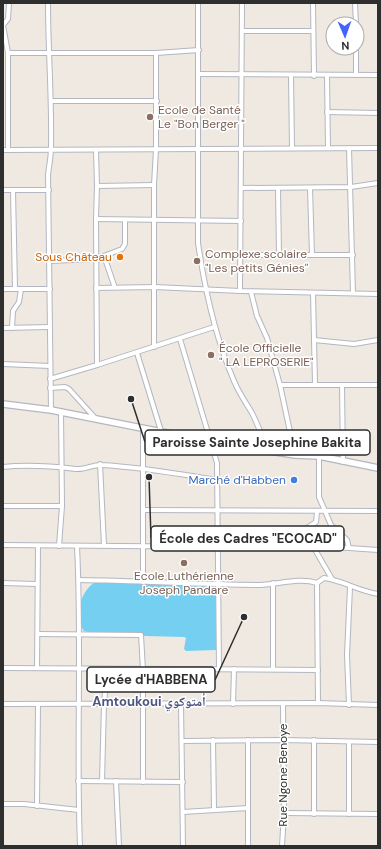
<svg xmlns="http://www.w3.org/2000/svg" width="381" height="849" viewBox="0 0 381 849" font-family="'DM Sans','Noto Naskh Arabic',sans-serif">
<rect width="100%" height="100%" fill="#efe9e1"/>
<path fill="#75cff0" d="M98 581 215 587 217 595 216 650 186 651 184 649 186 638 184 637 145 636 128 632 97 634 84 631C74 616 80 588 98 581Z"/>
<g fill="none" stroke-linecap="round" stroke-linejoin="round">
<g stroke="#b4b7c1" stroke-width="6">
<g id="street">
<path d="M48 3C48 51 52 99 51 147 51 157 49 166 48 175L51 410"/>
<path d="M198 3V243C205 291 215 337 234 381 239 393 246 403 252 413 258 425 263 438 267 450"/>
<polyline points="313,3 314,76"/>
<polyline points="355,3 356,24"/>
<polyline points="242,31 313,31"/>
<polyline points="8,53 156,53 199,50"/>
<polyline points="198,74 378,75"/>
<polyline points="291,75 292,148"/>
<polyline points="356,75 356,48"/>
<polyline points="327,76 328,148"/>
<polyline points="51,101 157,101"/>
<polyline points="327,112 378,113"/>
<polyline points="349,148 353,293"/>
<polyline points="3,150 378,148"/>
<polyline points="8,150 8,53 3,25 8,19 9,3"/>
<polyline points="96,150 97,186 96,219 97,365 214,327"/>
<polyline points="97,186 154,185"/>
<polyline points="242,188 351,187 378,183"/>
<polyline points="278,188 279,255"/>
<polyline points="310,188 312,255"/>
<polyline points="3,190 49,190"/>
<polyline points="13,190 15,289"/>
<polyline points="96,219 241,221"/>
<polyline points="240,255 353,255"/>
<polyline points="104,256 114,285"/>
<polyline points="49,261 96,259 122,249 125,244 125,220"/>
<polyline points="96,288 155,287 240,291 378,294"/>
<polyline points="3,289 50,289"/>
<polyline points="240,291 242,3"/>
<polyline points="251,292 257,316 267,338 280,385 295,455"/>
<polyline points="313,293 315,384"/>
<polyline points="3,328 49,327"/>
<polyline points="12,328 13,311 19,302 21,289"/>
<polyline points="180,339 217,463 219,669"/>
<polyline points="314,340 354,344 378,340"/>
<polyline points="154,347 154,185 156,149 156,53"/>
<polyline points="137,353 161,431"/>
<polyline points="3,364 50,366"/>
<polyline points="50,379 97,365"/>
<polyline points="280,385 378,385"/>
<polyline points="342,385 343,462"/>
<polyline points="50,388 65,387 69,389 96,419"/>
<polyline points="319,456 319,497 331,525 347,540 349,548 378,550"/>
<polyline points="100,464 104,545"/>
<path d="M3 467C28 464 51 466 76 469 85 470 94 464 102 465 141 467 179 474 217 480"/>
<polyline points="3,506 62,506"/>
<polyline points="143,510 378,511"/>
<polyline points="331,526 336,547"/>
<polyline points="3,545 236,547 309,545 314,548 332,579"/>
<polyline points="291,545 296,535 316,522 317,512"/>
<polyline points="59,546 62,506 61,412"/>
<path d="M77 546C82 646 76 746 80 846"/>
<polyline points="312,546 349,548"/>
<path d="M79 580C138 581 197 584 257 585 276 585 299 577 317 583"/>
<polyline points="143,582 143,429"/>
<polyline points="3,583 36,584"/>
<polyline points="273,583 273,669"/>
<polyline points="317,583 318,703"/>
<path d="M317 583 324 578C342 580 358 591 378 594"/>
<polyline points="38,634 141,635 143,670 143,782"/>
<polyline points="3,668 318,670"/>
<polyline points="37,668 38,546"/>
<polyline points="3,704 318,703 378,705"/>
<polyline points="181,704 183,846"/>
<polyline points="233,704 234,669"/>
<polyline points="349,705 347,655 350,587"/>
<polyline points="213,740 214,809"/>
<polyline points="314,740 314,814"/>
<polyline points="183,741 283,740 378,742"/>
<polyline points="78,781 183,782"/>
<polyline points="102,781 104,704 107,669"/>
<polyline points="116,781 119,846"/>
<polyline points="3,804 24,804 79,810"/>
<polyline points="37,806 38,704"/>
<polyline points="183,812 248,808"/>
<polyline points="284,813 378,814"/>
<polyline points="349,814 349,742"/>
<polyline points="248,846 248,740"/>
<polyline points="282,846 284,813 283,704"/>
</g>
</g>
<g stroke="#b4b7c1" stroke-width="8">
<polyline id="secondary" points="3,404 51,410 212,442 295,455 319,456 378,468"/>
</g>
<use href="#street" stroke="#fff" stroke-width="4"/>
<use href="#secondary" stroke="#fff" stroke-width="5.5"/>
</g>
<g fill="#8d6e63" stroke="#fff" stroke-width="1.5">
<circle cx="150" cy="117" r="4"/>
<circle cx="197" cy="261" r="4"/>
<circle cx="211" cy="355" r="4"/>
<circle cx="184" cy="563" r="4"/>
</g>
<circle fill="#e8710a" stroke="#fff" stroke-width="1.5" cx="120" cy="257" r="4"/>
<circle fill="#3f7fe0" stroke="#fff" stroke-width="1.5" cx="294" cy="480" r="4"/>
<g text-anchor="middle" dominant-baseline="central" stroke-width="3" stroke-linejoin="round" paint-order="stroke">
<g font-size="12" fill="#785e54" stroke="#fff" text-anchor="start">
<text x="158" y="110">Ecole de Santé<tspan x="158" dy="14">Le "Bon Berger "</tspan></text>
<text x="205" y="254">Complexe scolaire<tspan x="205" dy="14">"Les petits Génies"</tspan></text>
<text x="219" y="348">École Officielle<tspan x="219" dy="14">" LA LEPROSERIE"</tspan></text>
<text x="184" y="576" text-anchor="middle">Ecole Luthérienne<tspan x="184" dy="14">Joseph Pandare</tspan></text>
</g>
<g font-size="12" fill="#c56008" stroke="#fff" text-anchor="end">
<text x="112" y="257">Sous Château</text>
</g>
<g font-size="12" fill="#366cbe" stroke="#fff" text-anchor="end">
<text x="286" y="480">Marché d'Habben</text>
</g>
<g font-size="12" fill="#2e2e2e" stroke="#fff">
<text transform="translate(283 775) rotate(-90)">Rue Ngone Benoye</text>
</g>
<g font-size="13" font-weight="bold" fill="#4d5680" stroke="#fff">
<text x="149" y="701">Amtoukoui أمتوكوي</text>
</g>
</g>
<path fill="none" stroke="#2e2e2e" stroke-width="1.5" d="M131 399L145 442M149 477L151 538M244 617L215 680"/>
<g fill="#2e2e2e" stroke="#fff" stroke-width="1.5">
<circle cx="131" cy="399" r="4"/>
<circle cx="149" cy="477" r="4"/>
<circle cx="244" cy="617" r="4"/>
</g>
<g fill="#fff" stroke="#2e2e2e" stroke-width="1.5">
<rect x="145" y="430" width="225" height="25" rx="4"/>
<rect x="151" y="526" width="193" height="25" rx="4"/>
<rect x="87" y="667" width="128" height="25" rx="4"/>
</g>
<g font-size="13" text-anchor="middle" font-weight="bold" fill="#2e2e2e">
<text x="257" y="447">Paroisse Sainte Josephine Bakita</text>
<text x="248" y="543">École des Cadres "ECOCAD"</text>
<text x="151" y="684">Lycée d'HABBENA</text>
</g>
<rect width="381" height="849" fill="none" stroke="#2e2e2e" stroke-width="8"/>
<g transform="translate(345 36) rotate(178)"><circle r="19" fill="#ffffff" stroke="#ababab"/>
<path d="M0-3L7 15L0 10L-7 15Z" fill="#4264fb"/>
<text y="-6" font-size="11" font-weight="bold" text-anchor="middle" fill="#2e2e2e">N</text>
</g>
</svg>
